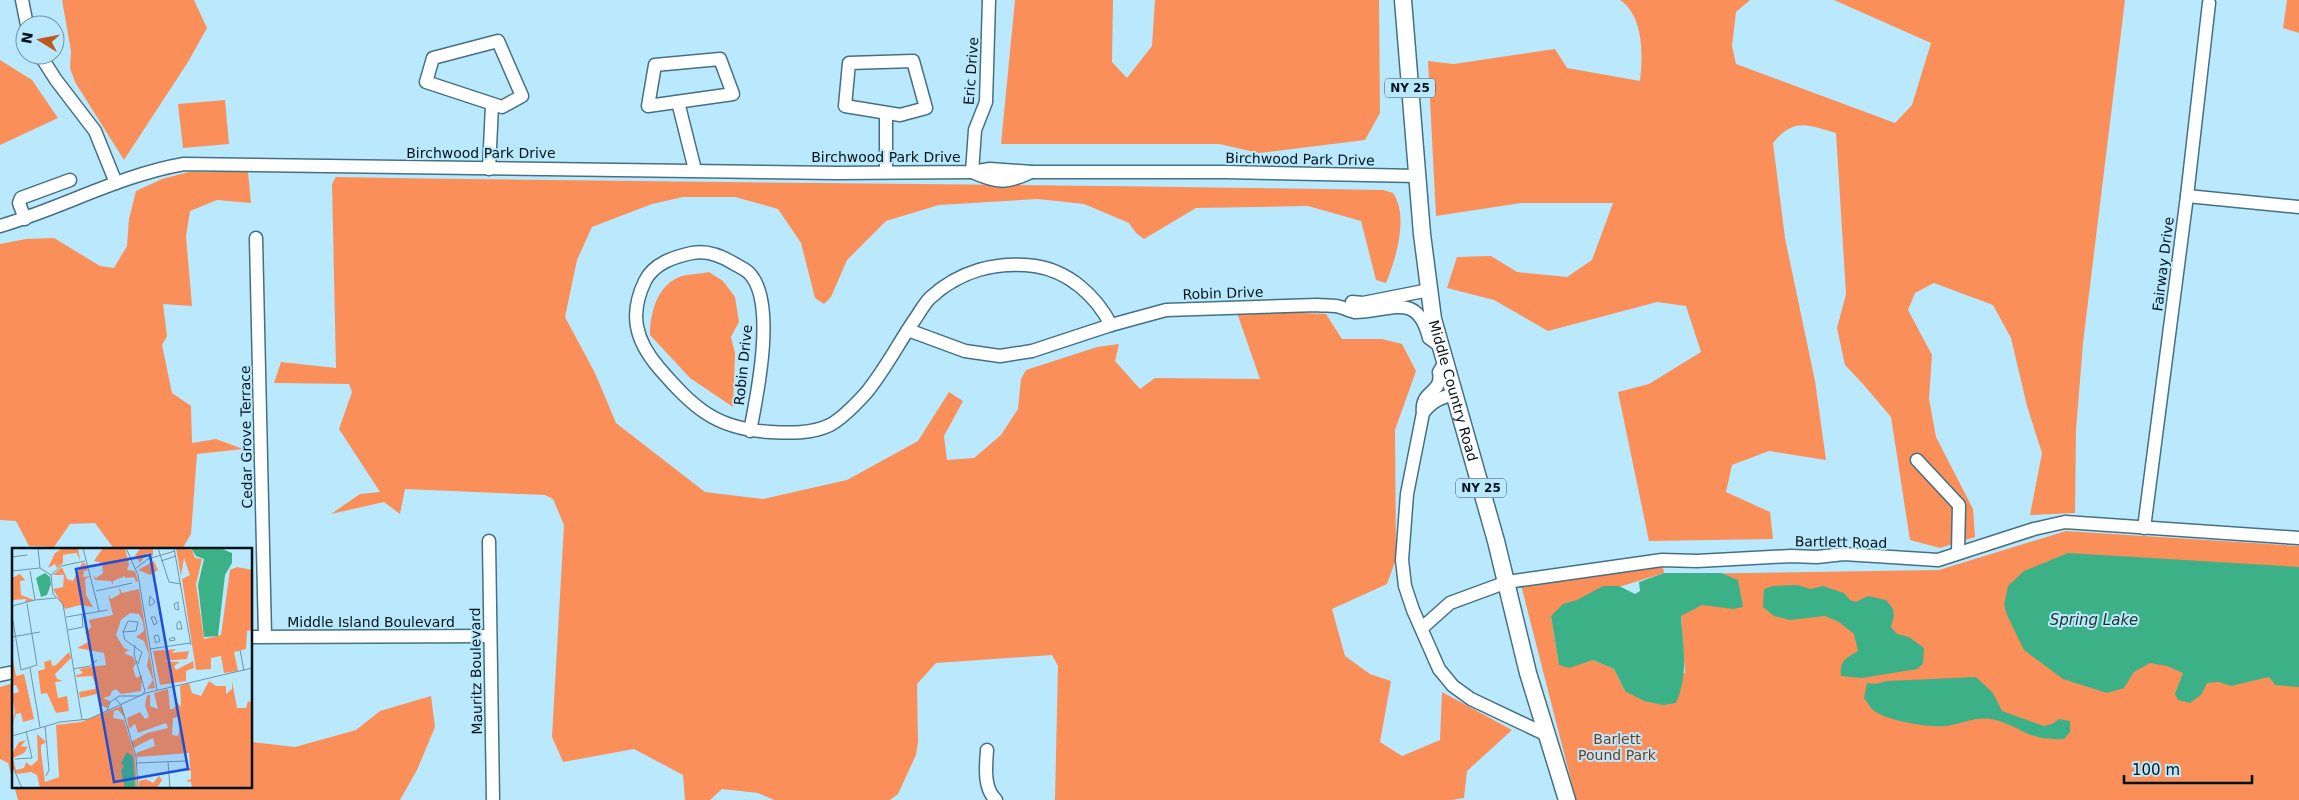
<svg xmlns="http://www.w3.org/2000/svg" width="2299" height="800" viewBox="0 0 2299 800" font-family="'DejaVu Sans',sans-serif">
<rect width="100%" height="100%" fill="#bae9fe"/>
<g fill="#fa8f59">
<polygon points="62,0 194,0 207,28 188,62 124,160 75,82 70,68 71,51"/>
<polygon points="1015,0 1113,0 1112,62 1127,78 1152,46 1155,0 1379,0 1380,113 1365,140 1259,153 1219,144 1001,144"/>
<path d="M1620 0H1750L1736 12 1732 46 1736 64 1895 123 1912 105 1931 43 1834 0H2125L2083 343 2076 430 2075 513 2030 515 2042 453 2027 406 2011 338 1993 305 1934 283 1915 293 1908 310 1932 355 1929 399 1936 437 1973 509 1975 537 1940 548 1910 540 1891 417 1863 384 1845 365 1837 328 1846 294 1836 133C1808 125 1794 117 1773 143L1785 238 1815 381 1826 460 1769 451 1732 465 1726 492 1770 512 1773 539 1649 541 1618 392 1649 384 1701 352 1686 306 1657 302 1548 331 1494 300 1447 288 1457 257 1491 256 1517 272 1567 277 1592 260 1613 203H1521L1436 216 1428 61 1454 64 1555 49 1567 68 1640 81C1643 56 1644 16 1620 0Z"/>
<polygon points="2287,0 2299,0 2299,33 2283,28"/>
<polygon points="0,60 32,80 58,118 0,145"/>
<polygon points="225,100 229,144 183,148 178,104"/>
<polygon points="189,172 248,172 251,203 217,200 190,211 186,236 192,306 163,304 167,336 162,345 172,393 191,406 192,443 216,439 243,449 197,454 191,534 182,549 114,549 95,523 70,524 54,547 29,546 16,521 0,520 0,244 26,239 54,238 100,266 114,268 127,246 129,219 136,191 162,179"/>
<path d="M336 177C685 183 1034 184 1383 190L1393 193C1409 216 1396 259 1386 283L1376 280 1361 221 1308 206 1196 208 1144 239 1136 233 1129 223 1084 204 1038 199 939 205 886 221 847 260 831 297 824 304 815 298 801 243 778 209 735 197H683L652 204 592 227 577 260 565 317 595 373 616 423 705 492 763 499 847 480 918 441 949 392 963 401 944 436 947 460 974 458 1001 435 1018 409 1021 379 1026 370 1097 347 1119 344 1115 361 1140 389 1155 378 1260 379 1236 310 1326 314 1342 339H1382L1402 344 1416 371 1395 430 1396 559 1387 584 1332 609 1345 656 1370 674 1391 681 1380 742 1402 756 1440 740 1442 692 1512 730 1467 771 1464 798 1451 800H1055L1058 666 1052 655 936 663 917 684 918 742 916 755 898 794 890 800H774L758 793 722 789 710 800H685L683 775 634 749 563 762 552 737 564 525 553 499 545 495 405 489 400 514 384 502 331 514 360 494 380 492 339 429 352 392 349 384 274 383 281 362 336 368 332 184Z"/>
<path d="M709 272 723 281 735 297 739 322 731 337 735 353 733 407 690 378 650 335C650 313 657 284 682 276 690 274 700 274 709 272Z"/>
<polygon points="2066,531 2299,546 2299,800 1576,800 1520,581 1662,560 1664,573 1577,600 1551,616 1559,665 1593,660 1614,669 1625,691 1685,673 1681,616 1673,574 1939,570"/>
<polygon points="14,683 14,785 8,763 0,759 0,687"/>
<polygon points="431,696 435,727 417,770 400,800 18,800 14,786 251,786 251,742 295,747 356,730 380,711"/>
</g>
<g fill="#3cb188">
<polygon points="2068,553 2299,567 2299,687 2275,685 2269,677 2231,686 2219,682 2207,683 2201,695 2190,703 2178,700 2175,694 2183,673 2167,666 2150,663 2134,672 2124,688 2107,693 2063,679 2024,650 2007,615 2004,605 2008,586 2024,571"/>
<path d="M1664 573H1721L1738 580 1743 607 1733 609 1702 605 1681 616C1683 648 1689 673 1676 703L1663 705 1644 701 1625 691 1614 669 1593 660 1569 668 1559 665 1551 616 1563 604 1577 600 1603 586H1619L1635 594 1640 591 1639 582Z"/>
<path d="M1797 585 1811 589 1823 586 1844 593 1850 600 1856 602 1868 596 1886 600 1893 609 1894 616 1891 627 1897 634 1909 637 1924 648 1923 664 1917 669 1862 678 1841 676C1839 661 1846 658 1858 651L1854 634 1839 622 1825 616 1790 620 1774 616 1763 607 1764 589 1773 586Z"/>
<path d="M1976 677 1993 693 2002 711 2044 726 2052 724 2059 719 2070 721V732L2064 739C2029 741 2025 729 1996 720 1979 715 1963 723 1947 726 1931 728 1886 721 1873 710 1870 707 1867 702 1864 698L1867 683 1875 684 1887 681Z"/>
</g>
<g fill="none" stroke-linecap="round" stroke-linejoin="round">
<g stroke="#447083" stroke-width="15">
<g id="minor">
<polyline points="22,0 27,25"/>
<polygon points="498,41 522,96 502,107 426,82 433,58"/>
<polyline points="40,55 56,80 95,131 116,183"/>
<polygon points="720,59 733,94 648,106 655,65"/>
<polygon points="913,61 926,108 900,115 845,106 849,63"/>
<polyline points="678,102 695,170"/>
<polyline points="489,169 492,105"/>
<polyline points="886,172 886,113"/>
<polyline points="972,172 975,130 986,102 989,0"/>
<path d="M972 172C997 183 1006 184 1031 172"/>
<polyline points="2187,196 2299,207"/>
<polyline points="25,219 19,203 21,198 70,180"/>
<path d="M0 226C62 208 120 175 184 164L837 173 972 172 990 169 1032 172H1224L1417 176"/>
<polyline points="256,238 265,636"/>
<polyline points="1352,302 1363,303 1429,290"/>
<path d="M908 330 965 351 1000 356 1032 351 1111 325 1166 310 1317 305C1323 306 1330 305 1336 306 1343 307 1349 311 1355 312 1390 312 1417 290 1429 338L1440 346"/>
<path d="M1445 362 1439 372C1443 395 1420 389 1423 413L1407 494 1402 560 1405 586 1413 610 1439 669 1453 686 1471 699 1547 735"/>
<path d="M1423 413C1432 401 1440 398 1454 394"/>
<path d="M750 431C757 396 777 301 749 273 745 269 738 266 733 263 720 255 707 250 692 253 674 257 654 263 645 281 629 314 635 340 659 368 693 407 715 429 770 432 790 433 811 434 830 425 843 418 856 404 866 393 884 371 897 346 913 322 919 314 923 305 930 298 959 271 996 261 1035 266 1069 271 1096 296 1111 325"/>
<polyline points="1917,460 1959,505 1958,553"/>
<polyline points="2144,528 2187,196 2209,3"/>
<polyline points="489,541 493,800"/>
<polyline points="1422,628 1450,603 1507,582 1662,560 1697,561 1791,556 1817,557 1844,554 1938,560 2034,529 2065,522 2299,538"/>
<polyline points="251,637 490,636"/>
<polyline points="0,675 14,672"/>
<path d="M987 750C986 766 983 788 996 800"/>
</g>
</g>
<g stroke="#447083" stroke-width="19">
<g id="major">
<path id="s1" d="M1403 0 1422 234 1433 319 1496 541 1528 673 1567 800"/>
</g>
</g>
<use href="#minor" stroke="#fff" stroke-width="12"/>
<use href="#major" stroke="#fff" stroke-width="16"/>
</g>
<g text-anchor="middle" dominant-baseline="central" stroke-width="4" stroke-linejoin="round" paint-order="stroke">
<g fill="#bae9fe" stroke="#39535e" stroke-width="1">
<rect x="1385" y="78.5" width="50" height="19" rx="4"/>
<rect x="1456" y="478.5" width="50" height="19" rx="4"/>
</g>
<g font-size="12" font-weight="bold" fill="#02131a">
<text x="1410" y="88">NY 25</text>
<text x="1481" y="488">NY 25</text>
</g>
<g font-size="14" fill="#02131a" stroke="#bae9fe">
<text transform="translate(971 71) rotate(-86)">Eric Drive</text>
<text x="481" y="153">Birchwood Park Drive</text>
<text x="886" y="157">Birchwood Park Drive</text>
<text transform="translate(1300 159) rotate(1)">Birchwood Park Drive</text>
<text transform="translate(2163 264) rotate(-83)">Fairway Drive</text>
<text transform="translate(1223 293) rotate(-2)">Robin Drive</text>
<text transform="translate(743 365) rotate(-84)">Robin Drive</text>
<text stroke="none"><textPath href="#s1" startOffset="395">Middle Country Road</textPath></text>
<text transform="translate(246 437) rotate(-91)">Cedar Grove Terrace</text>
<text transform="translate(1841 542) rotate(1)">Bartlett Road</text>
<text x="371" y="622">Middle Island Boulevard</text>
<text transform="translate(476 671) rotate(-91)">Mauritz Boulevard</text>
</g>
<g font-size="14" fill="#7f3912" stroke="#bae9fe">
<text x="1617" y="739">Barlett<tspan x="1617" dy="16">Pound Park</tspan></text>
</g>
<g font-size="15" font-style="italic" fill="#1b3329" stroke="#bae9fe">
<text x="2094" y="620">Spring Lake</text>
</g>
</g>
<g transform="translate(12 548)">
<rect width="240" height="240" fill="#bae9fe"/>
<path d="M51 0H66L68 13 65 5 56 6 51 7V15L45 20 43 16 36 20 43 5ZM91 0H113L117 16 115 22 123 23 126 33 124 34 122 29 113 30V28L101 33V37L99 33 83 32 81 27 84 30 91 25 90 15 82 13ZM129 0H141V8L135 5 128 15 123 7ZM164 0 180 2 183 10 190 11 184 36 192 91 209 87 218 22 225 19 240 22V82L235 83 234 101 222 104 226 123 212 125 209 108 199 110V121L184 122 170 31 178 27 172 10 169 28ZM142 13 146 22 139 27 126 22ZM70 15H73L76 22 72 23 71 29 79 28 73 31 74 47 81 59 68 57 53 61 41 41 51 39 52 27H41L50 19 55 31 61 33ZM8 26 13 32 8 33 9 47 22 52 13 55 14 51 0 52V30ZM107 39 110 45 127 41 143 140 135 141 141 132 135 118 137 107 132 93 124 89 132 83 131 74 127 66 118 65 109 72 104 87 112 100 117 102 112 105 121 109 124 115 121 120 124 130 130 127 129 143 109 146 104 141 100 143 98 148 91 150 98 153 95 160 88 157 85 146 68 150 67 144 83 141 84 137 80 128 65 129 64 127 69 126 71 124 67 122 71 120 94 117 92 105 65 100 76 94 77 88 73 85 79 79 77 72 101 67 96 47 99 51 108 46ZM164 101 159 105 177 103 175 111 150 113 168 114 162 118 164 122 181 113 182 120 174 123V133L148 137 141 103ZM57 104 59 110 43 126 45 131 51 133 43 134 46 150 55 148 57 163 44 165 35 145 29 146 26 123 33 121 32 114 39 112 40 118 44 117ZM0 106 4 128 12 126 22 171 11 174 9 165 4 166 0 178 3 164 0 146 7 144 4 137 0 138ZM197 133 204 138H214V146L220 141V133L225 160H234L236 153 240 155V240H180L179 234 174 233 179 231V223L173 222 178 220 177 205 125 209 124 205 143 198 141 190 121 200 119 194 135 185 156 180 154 175 126 185 123 176 117 181 115 170 128 164 133 171 137 169 133 157 135 147H138V158L146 161 142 145 156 141 158 161H161L166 155 169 159 168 138 177 135 180 145 189 148ZM166 169 169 175 166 188 160 187 161 170ZM109 158 114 171 106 162 102 163 101 170 112 172 123 208 125 240H28L25 227 19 224 5 226 1 220 0 206 7 194 14 192 9 198 16 199 12 205 1 210 4 222 12 220 14 214 19 218 26 212 25 186 34 194 29 197V204L33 234 47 229 44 177 69 174ZM147 228 150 232 145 240H127V233L134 231 141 235Z" fill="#fa8f59" fill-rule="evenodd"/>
<path d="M179 0H208L220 5V15L213 27 206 88 192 89 186 37 192 11 184 8ZM33 25 38 29 39 36 35 47 29 49 24 30ZM115 204 121 209 123 240H113L109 223 112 218 109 215Z" fill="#3cb188"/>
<path fill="none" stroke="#7093a3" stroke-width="1" d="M26 0 28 20M71 0 87 63M114 0 126 27 145 142M146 0 157 34 169 36M162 0 179 97M0 9 15 7M149 13 164 8M28 20 39 27 41 46 51 56 70 172M123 21 136 11 163 3M0 23 28 20M18 23 23 52M39 27 49 18 73 13M84 43 120 35M138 48 143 54 138 58 137 56ZM23 52 44 50M166 54V58L167 62 163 61 162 56ZM0 58 23 52M0 67 9 122 25 117 15 56M54 69 96 62M139 69H143L145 75 142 77ZM168 73 170 81H165V75ZM56 82 71 79 70 67M111 84 124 83 126 74 116 73 111 84 113 92 130 104 126 116M146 87 148 93 144 95 142 88ZM0 89 28 84M162 89 163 92 158 93 157 91ZM123 97 122 106 133 143 130 147M138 101 178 95M228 102 232 123M18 120 28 179M61 121 78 118 85 112M103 150 109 157 124 208 126 240M95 163 98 154 107 148H128M33 178 37 222 34 228M0 188 48 174 77 171 134 145 240 120M3 211 20 210 14 183M156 214 158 240M124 215 174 213M0 217 10 240"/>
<path fill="#1d4ed8" fill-opacity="0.15" stroke="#1d4ed8" stroke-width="2.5" d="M138 7 176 221 102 234 64 21Z"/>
<rect width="240" height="240" fill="none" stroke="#02131a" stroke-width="2.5"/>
</g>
<g transform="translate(40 40) rotate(280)"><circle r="24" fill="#bae9fe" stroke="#7093a3"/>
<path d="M0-4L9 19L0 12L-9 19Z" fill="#bc5921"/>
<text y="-8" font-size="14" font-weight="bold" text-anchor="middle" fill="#02131a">N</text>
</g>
<path d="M2124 775v8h128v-8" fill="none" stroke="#02131a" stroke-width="2.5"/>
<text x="2132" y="775" font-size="15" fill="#02131a" stroke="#bae9fe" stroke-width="4" paint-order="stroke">100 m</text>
</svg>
